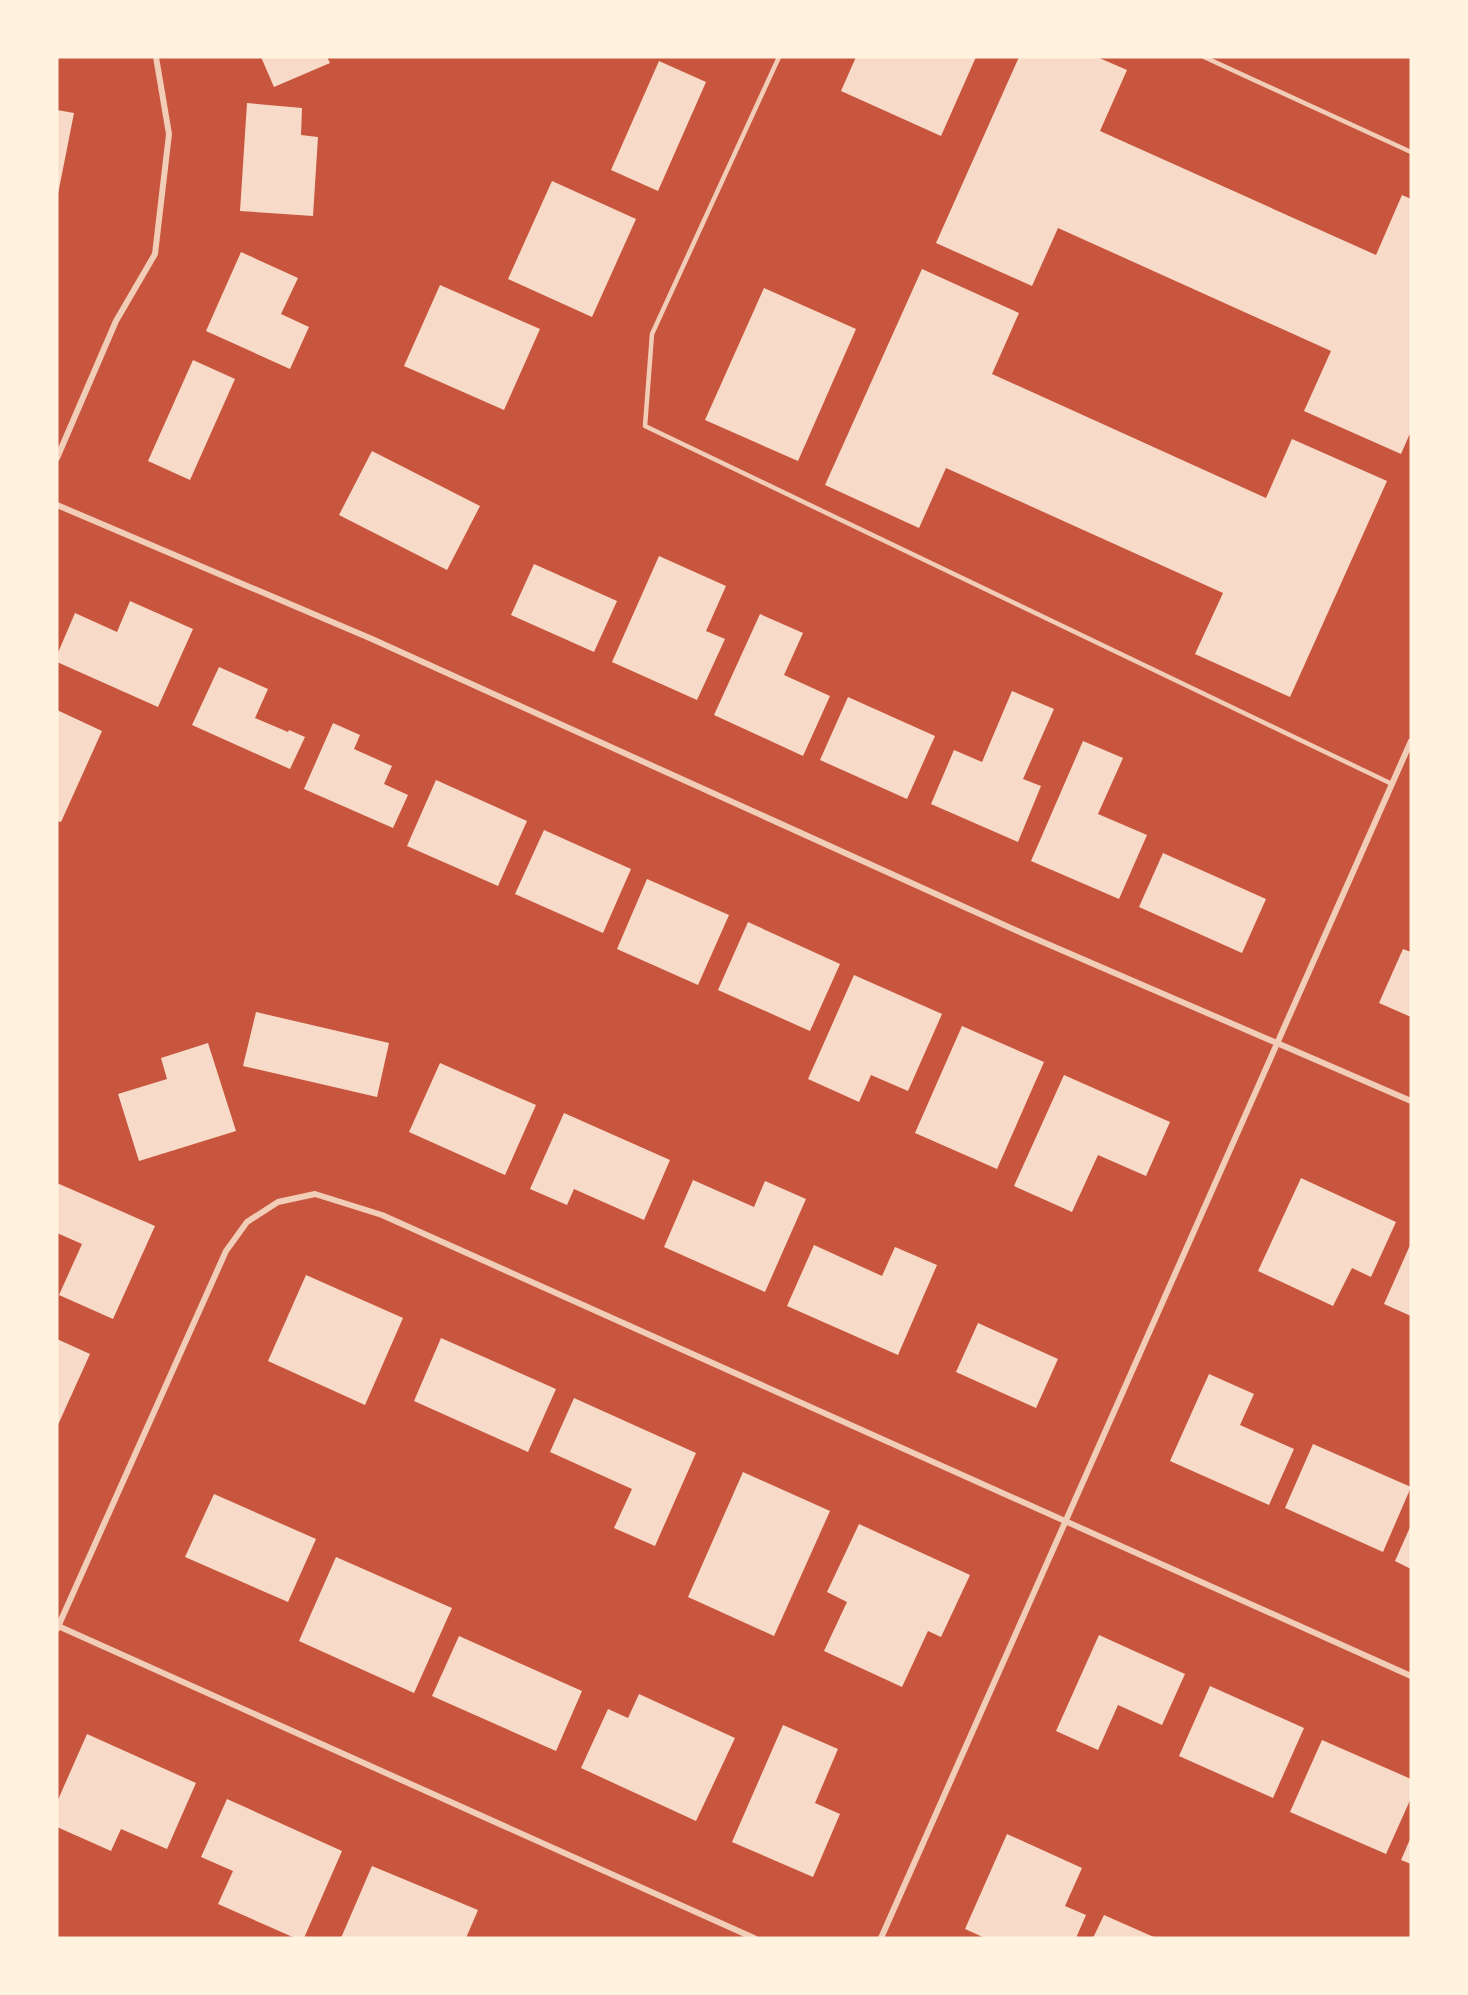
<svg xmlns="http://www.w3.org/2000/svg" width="1468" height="1995" viewBox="0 0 1468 1995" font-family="Bitter,serif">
<rect width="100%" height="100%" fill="#c8553d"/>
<g fill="#f7dbc8">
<polygon points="261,57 327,57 330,63 274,87"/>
<polygon points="856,57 976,57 941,136 841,91"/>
<polygon points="1019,57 1097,57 1127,70 1100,131 1376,255 1402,195 1411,199 1411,431 1401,454 1304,411 1331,351 1058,228 1032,286 936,243"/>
<polygon points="659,61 706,82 658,191 611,170"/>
<polygon points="247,103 302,108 301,135 318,137 313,216 240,211"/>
<polygon points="57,110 74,113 58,194 57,194"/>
<polygon points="552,181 636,219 592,317 508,279"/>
<polygon points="241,252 298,278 281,314 309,327 290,369 206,331"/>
<polygon points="922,269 1019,313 992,374 1266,498 1292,439 1387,481 1290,697 1195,654 1223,593 946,468 919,528 825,485"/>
<polygon points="440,285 540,329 504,410 404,366"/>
<polygon points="764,288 856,329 798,461 705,420"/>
<polygon points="193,360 235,379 190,480 148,461"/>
<polygon points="372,451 480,506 447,570 339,515"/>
<polygon points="659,556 726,586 706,631 725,639 697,700 612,662"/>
<polygon points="534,564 617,601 594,652 511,615"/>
<polygon points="130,601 193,629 158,707 57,662 57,655 75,613 117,632"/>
<polygon points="760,614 803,633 784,675 830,696 803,756 714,715"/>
<polygon points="219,667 268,689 255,718 288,732 289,730 305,737 290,769 192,725"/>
<polygon points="1012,691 1054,709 1023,779 1041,786 1018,842 931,804 954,750 982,762"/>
<polygon points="848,697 935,736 907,799 820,760"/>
<polygon points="57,710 102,731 61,822 57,821"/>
<polygon points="333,723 360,735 354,749 392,766 384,784 408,795 393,828 304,789"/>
<polygon points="1083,741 1123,758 1098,814 1147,835 1119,899 1031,861"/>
<polygon points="436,780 527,821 498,886 407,846"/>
<polygon points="544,830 631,869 603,933 515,894"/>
<polygon points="1163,853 1266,899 1242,953 1139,907"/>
<polygon points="647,879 729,915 698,985 617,949"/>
<polygon points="748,922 840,964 810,1031 718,990"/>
<polygon points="1403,949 1411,952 1411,1017 1379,1003"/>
<polygon points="854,975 942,1014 908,1091 871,1075 859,1102 808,1079"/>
<polygon points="256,1012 389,1043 377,1097 243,1066"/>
<polygon points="962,1026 1044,1062 997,1169 915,1133"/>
<polygon points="208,1043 236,1131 139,1161 118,1094 167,1079 161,1058"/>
<polygon points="440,1063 536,1105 505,1175 409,1132"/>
<polygon points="1064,1075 1170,1122 1146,1176 1098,1155 1072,1212 1014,1186"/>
<polygon points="564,1113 670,1160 644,1220 574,1189 567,1205 530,1189"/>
<polygon points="1301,1178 1396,1222 1371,1277 1352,1268 1333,1306 1258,1271"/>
<polygon points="693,1180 754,1207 765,1181 806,1199 765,1292 664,1247"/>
<polygon points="57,1183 155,1226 113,1319 59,1295 82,1244 57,1233"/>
<polygon points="1411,1243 1411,1316 1384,1304"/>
<polygon points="814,1245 882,1276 895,1247 937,1265 898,1355 787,1306"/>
<polygon points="306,1275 403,1318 365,1405 268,1361"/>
<polygon points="978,1323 1058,1359 1036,1408 956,1372"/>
<polygon points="441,1338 556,1389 528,1452 414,1401"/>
<polygon points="57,1339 90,1354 57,1427"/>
<polygon points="1209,1374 1254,1394 1240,1425 1294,1449 1269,1505 1170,1461"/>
<polygon points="574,1398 696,1453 655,1546 614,1528 632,1489 550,1452"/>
<polygon points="1313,1444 1411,1487 1383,1552 1285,1508"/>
<polygon points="743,1472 830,1511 774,1636 688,1597"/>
<polygon points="214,1494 316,1539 288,1602 185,1557"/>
<polygon points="859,1524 970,1575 941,1637 928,1631 902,1687 824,1651 847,1602 827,1592"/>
<polygon points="1411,1525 1411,1569 1395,1561"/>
<polygon points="336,1557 452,1608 414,1693 299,1641"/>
<polygon points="1099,1635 1185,1674 1162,1725 1118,1705 1098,1750 1056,1731"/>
<polygon points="459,1636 582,1691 556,1751 432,1696"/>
<polygon points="1210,1686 1304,1728 1273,1798 1179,1756"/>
<polygon points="639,1694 735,1738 696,1821 581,1768 608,1709 628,1718"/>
<polygon points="783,1725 838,1749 815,1803 840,1814 813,1877 732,1842"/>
<polygon points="87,1734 196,1783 167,1849 121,1829 111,1851 57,1827 57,1802"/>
<polygon points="1322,1740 1411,1779 1411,1798 1386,1854 1290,1812"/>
<polygon points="227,1799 342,1851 304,1938 295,1938 218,1904 233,1871 201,1857"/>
<polygon points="1007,1834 1082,1868 1065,1906 1086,1915 1076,1938 985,1938 965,1929"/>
<polygon points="1411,1837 1411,1864 1401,1860"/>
<polygon points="372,1866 478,1910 466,1938 341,1938"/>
<polygon points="1104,1915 1156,1938 1093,1938"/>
</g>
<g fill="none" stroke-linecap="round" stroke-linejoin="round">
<g stroke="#f1ccb7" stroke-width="4.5">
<polyline points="779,57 652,334 645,426 1392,784"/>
<polyline points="1204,57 1411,152"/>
</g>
<g stroke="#f1ccb7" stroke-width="6">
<polyline points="57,458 116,321 155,254 169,134 156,57"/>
<polyline points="57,505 372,639 1022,933 1411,1101"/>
<polyline points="58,1626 754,1938"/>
<polyline points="57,1629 226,1251 247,1222 278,1202 315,1194 382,1215 1411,1676"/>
<polyline points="881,1938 1411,741"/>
</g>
</g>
<rect width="1468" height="1995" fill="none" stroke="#fff3e0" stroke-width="117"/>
</svg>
